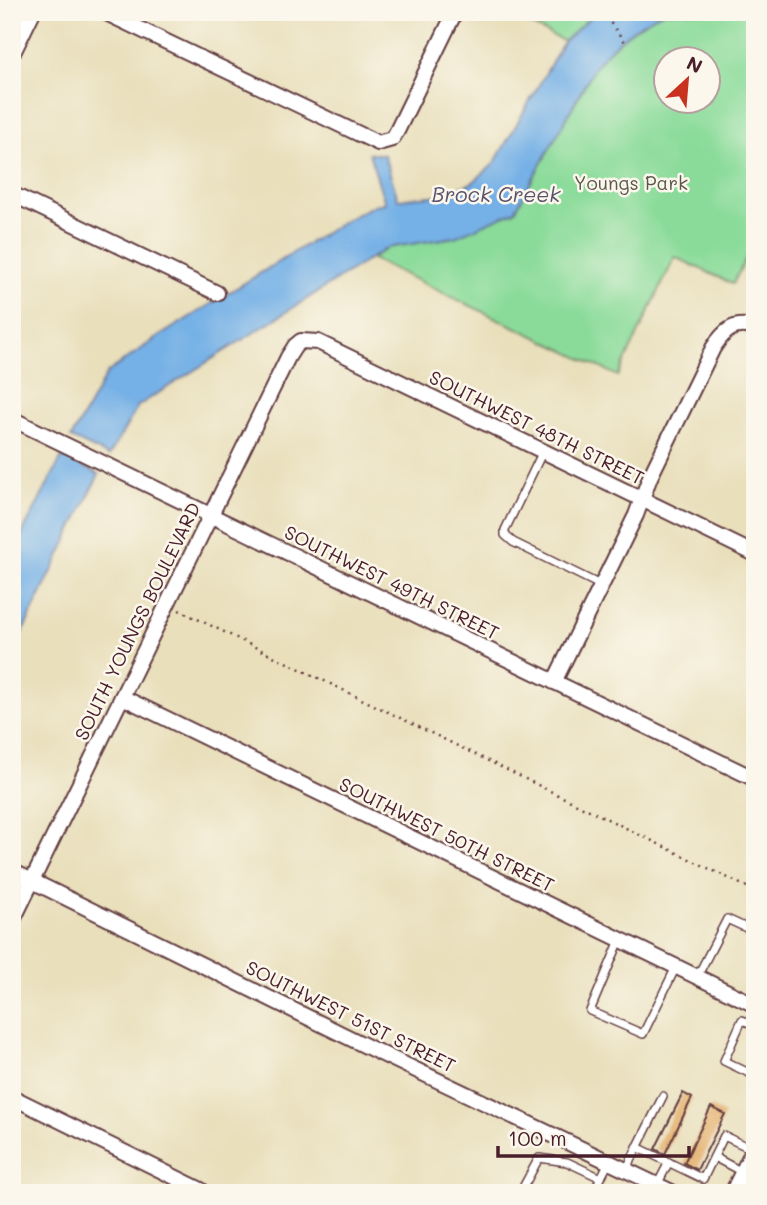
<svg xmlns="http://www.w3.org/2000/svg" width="767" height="1205" viewBox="0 0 767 1205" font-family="Mali,sans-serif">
<rect width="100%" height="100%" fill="#fbf7ec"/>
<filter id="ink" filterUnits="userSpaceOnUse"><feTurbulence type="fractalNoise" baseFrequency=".0143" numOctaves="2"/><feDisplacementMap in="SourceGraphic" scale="14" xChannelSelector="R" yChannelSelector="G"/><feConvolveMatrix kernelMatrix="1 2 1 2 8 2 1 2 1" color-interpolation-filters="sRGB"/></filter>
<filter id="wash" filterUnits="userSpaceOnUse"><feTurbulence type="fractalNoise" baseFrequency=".00686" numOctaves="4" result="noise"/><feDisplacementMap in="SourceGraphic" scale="28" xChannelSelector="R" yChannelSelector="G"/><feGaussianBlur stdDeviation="1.57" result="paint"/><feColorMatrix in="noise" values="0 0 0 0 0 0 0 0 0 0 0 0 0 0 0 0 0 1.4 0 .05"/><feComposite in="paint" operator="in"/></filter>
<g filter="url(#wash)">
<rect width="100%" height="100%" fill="#e9dfbb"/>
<path fill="#8adb9a" stroke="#6a7d62" stroke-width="2" fill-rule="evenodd" d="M504 12H755V240L733 284 675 257 618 376 372 259 387 247 455 237 594 67 564 41ZM666 60H708V102H666Z"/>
<g fill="#75b0e6" stroke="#606888" stroke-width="2">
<path d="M596 12H664C637 24 611 45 594 68L515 211 455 237 387 248 138 406 109 456 71 438 107 373 158 337 344 221 374 205 385 203 369 153 384 155 398 199 442 195 472 183 494 164 564 41Z"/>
<polygon points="62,457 99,474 12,654 12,553"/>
</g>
<g id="blocks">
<g fill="#e2ab64">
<polygon points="683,1093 692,1098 665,1154 655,1149"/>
<polygon points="711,1107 725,1114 697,1170 684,1163"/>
</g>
</g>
</g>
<g filter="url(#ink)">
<use href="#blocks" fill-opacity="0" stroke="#623c41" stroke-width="2"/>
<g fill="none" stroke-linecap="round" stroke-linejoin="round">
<g stroke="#623c41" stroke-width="10">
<g id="lane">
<polyline points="543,451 505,530 505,535 513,542 602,586"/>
<polyline points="620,940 590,1011 643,1034 676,967"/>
<polyline points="697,977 727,919 755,932"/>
<polyline points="755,1025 742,1020 724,1061 751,1074 755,1067"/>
<polyline points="637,1147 703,1179 724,1136 754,1150"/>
<polyline points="714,1157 744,1173"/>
<polyline points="626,1170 663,1096"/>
<polyline points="657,1185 669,1162"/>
<polyline points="520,1193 539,1158 567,1162 601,1178"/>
<polyline points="593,1193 609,1162"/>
</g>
</g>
<g stroke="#623c41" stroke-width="18">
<g id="street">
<polyline points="104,12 378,143 392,139 397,131 455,12"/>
<polyline points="12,194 217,293"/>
<polyline points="12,419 755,779"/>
<path d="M554 682 636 515 650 477 713 348C724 331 734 321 755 328"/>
<polyline points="122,697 755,1005"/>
<polyline points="12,871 374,1050 674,1193"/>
<polyline points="12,922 288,357 295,346 301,341 318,342 755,554"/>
<polyline points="12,1097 201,1190 200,1193"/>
</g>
</g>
<g stroke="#623c41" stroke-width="23">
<g id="secondary">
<polyline points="12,49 30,12"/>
<polyline points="735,1193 755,1152"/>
</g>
</g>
<g stroke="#623c41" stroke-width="2.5" stroke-dasharray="2 5" stroke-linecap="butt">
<polyline points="602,12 625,42"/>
<polyline points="179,610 755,891"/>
</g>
<use href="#lane" stroke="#fff" stroke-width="7"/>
<use href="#street" stroke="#fff" stroke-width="14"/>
<use href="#secondary" stroke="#fff" stroke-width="19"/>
</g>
</g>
<g text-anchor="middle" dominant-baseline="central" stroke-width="5" stroke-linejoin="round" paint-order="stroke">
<g font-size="19" fill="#5d574c" stroke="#fbf7ec">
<text x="631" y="182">Youngs Park</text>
</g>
<g font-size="19" fill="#4a1f2b" stroke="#fbf7ec">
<text transform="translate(537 427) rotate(26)">SOUTHWEST 48TH STREET</text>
<text transform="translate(392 582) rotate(26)">SOUTHWEST 49TH STREET</text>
<text transform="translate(137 621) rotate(-64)">SOUTH YOUNGS BOULEVARD</text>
<text transform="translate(447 834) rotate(26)">SOUTHWEST 50TH STREET</text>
<text transform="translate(351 1016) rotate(26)">SOUTHWEST 51ST STREET</text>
</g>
<g font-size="21" font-style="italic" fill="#59526c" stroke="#fbf7ec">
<text x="496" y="193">Brock Creek</text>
</g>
</g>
<rect width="767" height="1205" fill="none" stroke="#fbf7ec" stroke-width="42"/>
<g transform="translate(687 80) rotate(26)"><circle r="33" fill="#fbf7ec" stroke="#b4a19f" stroke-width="2"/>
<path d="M0-5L12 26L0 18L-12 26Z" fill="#c8321e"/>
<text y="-10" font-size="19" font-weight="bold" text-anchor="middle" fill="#4a1f2b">N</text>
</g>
<path d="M498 1146v10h191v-10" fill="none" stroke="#4a1f2b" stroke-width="3.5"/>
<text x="508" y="1146" font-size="21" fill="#4a1f2b" stroke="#fbf7ec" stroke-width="5" paint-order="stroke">100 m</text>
</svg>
